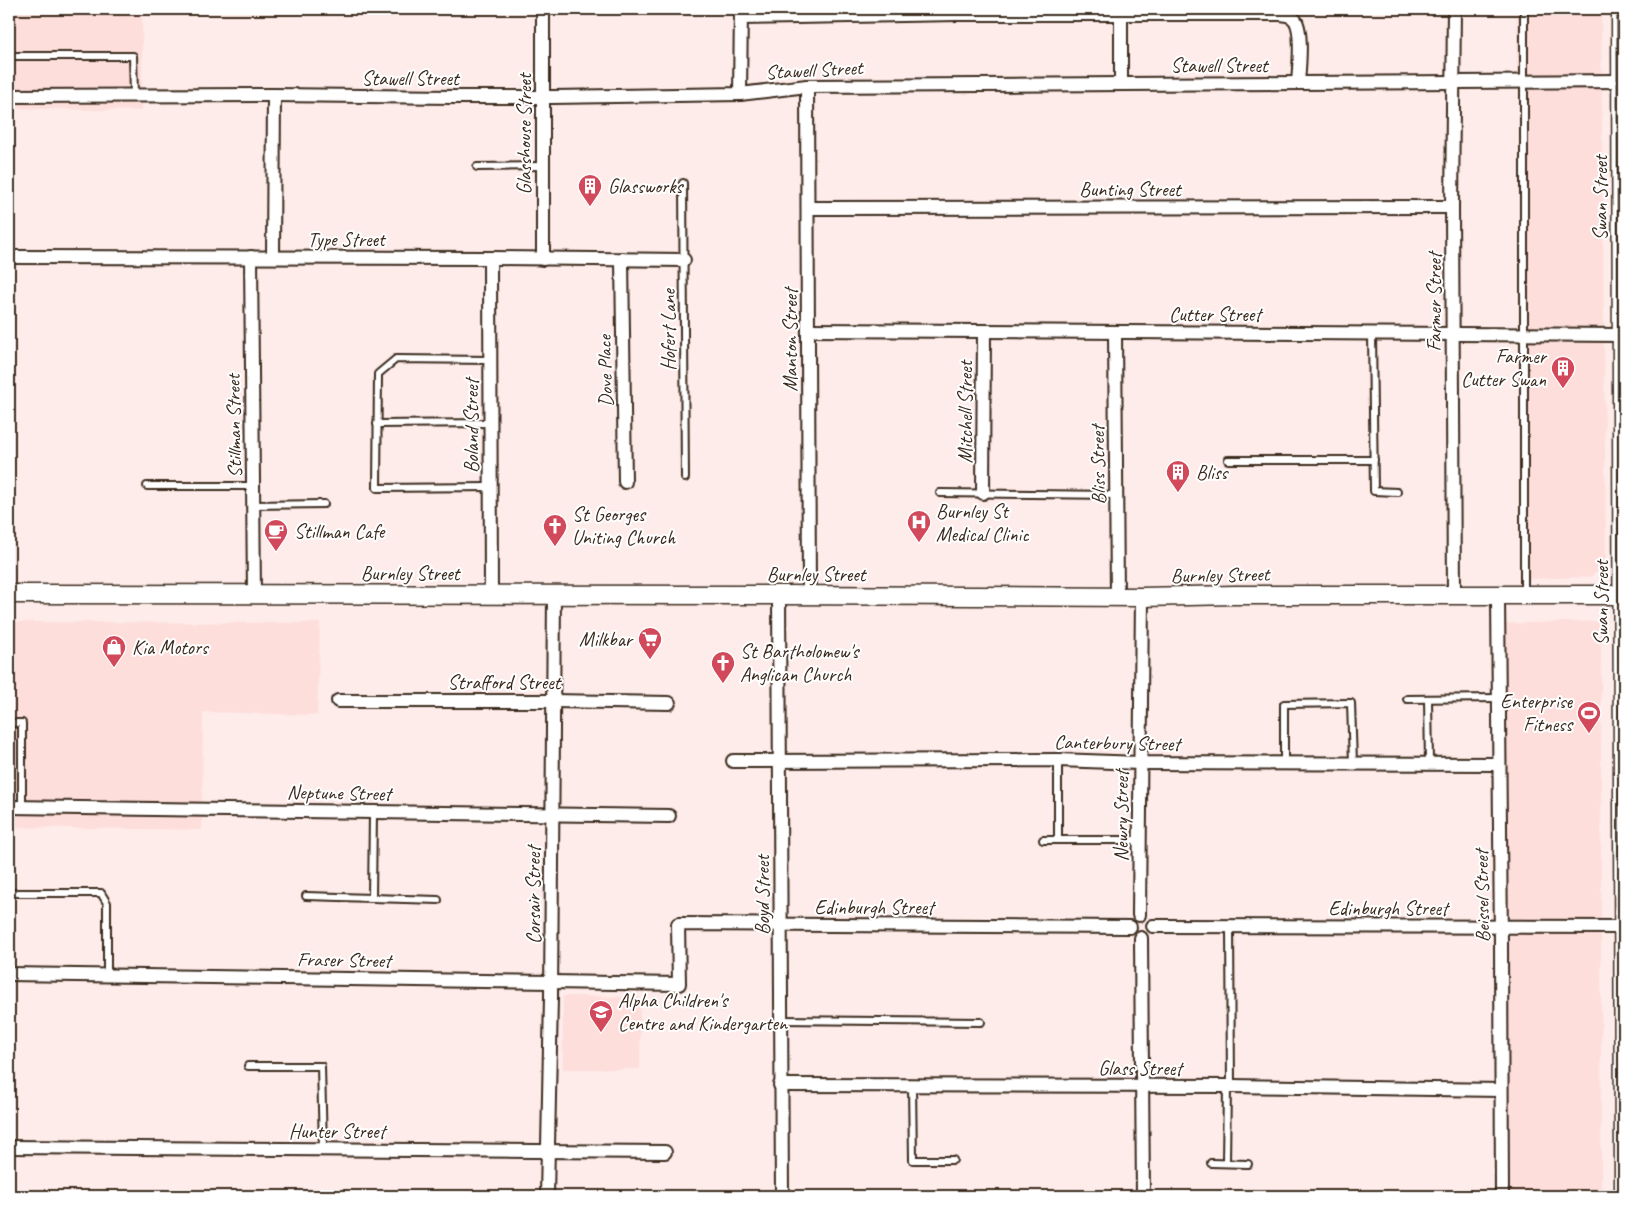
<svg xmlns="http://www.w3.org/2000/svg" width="1633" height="1205" viewBox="0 0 1633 1205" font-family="Caveat,sans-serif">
<rect width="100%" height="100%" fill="#feecea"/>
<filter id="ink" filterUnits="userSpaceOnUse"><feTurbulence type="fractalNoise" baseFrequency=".02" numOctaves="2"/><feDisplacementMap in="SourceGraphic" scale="10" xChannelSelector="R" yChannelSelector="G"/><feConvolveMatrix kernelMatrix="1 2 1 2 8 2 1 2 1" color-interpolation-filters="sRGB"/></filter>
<g filter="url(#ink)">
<g fill="#fddedb">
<polygon points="9,9 142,9 142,111 9,108"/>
<polygon points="1517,9 1601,9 1606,565 1590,577 1520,579 1521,104 1517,75"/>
<polygon points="1601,621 1601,1196 1496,1196 1496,843 1491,624"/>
<polygon points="9,622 320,623 317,715 203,712 202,830 9,827"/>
<polygon points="563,996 640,997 640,1069 563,1069"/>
</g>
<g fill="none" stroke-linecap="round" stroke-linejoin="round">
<g stroke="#3b2a1e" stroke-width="10">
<g id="lane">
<polyline points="9,56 133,56 134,95"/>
<polyline points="477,167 542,166"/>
<polyline points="683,183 685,478"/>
<polyline points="1372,333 1374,491 1397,492"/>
<polyline points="490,360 396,359 378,374 377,488 490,487"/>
<polyline points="377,424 490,423"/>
<polyline points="1228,460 1374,460"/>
<polyline points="147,486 253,486"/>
<polyline points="940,493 1117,495"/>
<polyline points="253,505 324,504"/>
<polyline points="1524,594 1524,9"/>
<polyline points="1407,699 1498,698"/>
<polyline points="1428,699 1429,763"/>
<polyline points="9,723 22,723 22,807"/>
<polyline points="1284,763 1284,704 1351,703 1353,763"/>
<polyline points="1043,840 1140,840"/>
<polyline points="1058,840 1058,760"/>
<polyline points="14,893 101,893 107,903 107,975"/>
<polyline points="306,896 438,900"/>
<polyline points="372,898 373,813"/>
<polyline points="1230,926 1231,1086"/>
<polyline points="780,1020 981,1022"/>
<polyline points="248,1066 321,1066 323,1149"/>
<polyline points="912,1085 913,1160 953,1160"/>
<polyline points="1211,1163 1248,1164"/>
<polyline points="1226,1163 1227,1086"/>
</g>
</g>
<g stroke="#3b2a1e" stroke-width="16">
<g id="street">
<polyline points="543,9 543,259"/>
<polyline points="1454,9 1452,207 1454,596"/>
<path d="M741 18 957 14H1281C1287 15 1291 15 1295 20 1303 31 1299 69 1298 83"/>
<polyline points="1121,84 1121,9"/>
<polyline points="807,86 809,595"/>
<polyline points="740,94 741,9"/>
<polyline points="9,96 274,95 453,97 553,97 740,94 807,86 1621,81"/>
<polyline points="809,208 1452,207"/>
<polyline points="9,257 490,258 684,260"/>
<polyline points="251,257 254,594"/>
<polyline points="273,257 274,95"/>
<polyline points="490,258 491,594"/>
<polyline points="622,259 625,482"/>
<polyline points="808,330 1621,335"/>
<polyline points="1115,332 1117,596"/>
<polyline points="983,493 984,331"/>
<polyline points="779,595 782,1196"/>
<polyline points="1498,596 1501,944 1502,1196"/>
<polyline points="338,701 553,701 669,703"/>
<polyline points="733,761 1058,760 1140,763 1499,764"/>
<polyline points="9,807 669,816"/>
<polyline points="1139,915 1142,597"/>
<polyline points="1153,926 1623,927"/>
<polyline points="1141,938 1143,1196"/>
<polyline points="9,974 679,984 678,924 1130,927"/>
<polyline points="780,1085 1231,1086 1501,1090"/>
<polyline points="9,1147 665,1152"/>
<polyline points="547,1196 551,997 554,594"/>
</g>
</g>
<g stroke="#3b2a1e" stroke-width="21">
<g id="secondary">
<polyline points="1621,9 1624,1196"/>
<polyline points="9,594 779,595 1142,597 1234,595 1622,595"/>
</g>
</g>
<use href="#lane" stroke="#fff" stroke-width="6"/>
<use href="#street" stroke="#fff" stroke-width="12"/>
<use href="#secondary" stroke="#fff" stroke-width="18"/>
<polyline stroke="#3b2a1e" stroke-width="1" points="1617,9 1620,1196"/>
</g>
</g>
<defs>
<g id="building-pin" transform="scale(1.25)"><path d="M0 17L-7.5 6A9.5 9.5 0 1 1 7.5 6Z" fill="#d1495b" stroke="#fff"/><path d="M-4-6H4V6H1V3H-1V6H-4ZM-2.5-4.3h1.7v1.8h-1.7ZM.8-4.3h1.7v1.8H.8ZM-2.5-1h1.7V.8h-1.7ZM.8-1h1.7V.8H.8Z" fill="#fff"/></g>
<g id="hospital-pin" transform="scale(1.25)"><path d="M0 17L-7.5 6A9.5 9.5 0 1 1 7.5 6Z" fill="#d1495b" stroke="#fff"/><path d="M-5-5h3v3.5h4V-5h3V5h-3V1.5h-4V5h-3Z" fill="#fff"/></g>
<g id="church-pin" transform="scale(1.25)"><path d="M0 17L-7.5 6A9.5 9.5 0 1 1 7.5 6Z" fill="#d1495b" stroke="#fff"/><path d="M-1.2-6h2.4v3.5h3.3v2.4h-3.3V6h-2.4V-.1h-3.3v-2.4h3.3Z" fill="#fff"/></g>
<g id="cafe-pin" transform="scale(1.25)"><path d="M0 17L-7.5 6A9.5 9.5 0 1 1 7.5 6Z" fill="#d1495b" stroke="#fff"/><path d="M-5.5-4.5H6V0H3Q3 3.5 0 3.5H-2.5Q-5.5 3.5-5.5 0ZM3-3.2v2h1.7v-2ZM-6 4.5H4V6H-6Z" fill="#fff"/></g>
<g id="supermarket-pin" transform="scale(1.25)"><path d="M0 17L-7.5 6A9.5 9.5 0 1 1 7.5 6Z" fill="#d1495b" stroke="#fff"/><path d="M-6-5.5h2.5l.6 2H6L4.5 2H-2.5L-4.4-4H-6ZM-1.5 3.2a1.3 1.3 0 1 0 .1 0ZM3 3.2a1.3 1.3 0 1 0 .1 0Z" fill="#fff"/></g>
<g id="shop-pin" transform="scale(1.25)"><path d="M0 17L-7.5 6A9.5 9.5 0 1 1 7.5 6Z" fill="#d1495b" stroke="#fff"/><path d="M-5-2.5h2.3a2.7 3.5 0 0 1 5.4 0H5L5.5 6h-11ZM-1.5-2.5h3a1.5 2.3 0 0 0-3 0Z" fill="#fff"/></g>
<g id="stadium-pin" transform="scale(1.25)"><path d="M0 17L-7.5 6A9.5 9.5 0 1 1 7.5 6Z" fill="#d1495b" stroke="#fff"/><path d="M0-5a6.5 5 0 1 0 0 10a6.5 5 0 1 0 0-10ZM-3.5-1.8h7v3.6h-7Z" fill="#fff"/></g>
<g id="school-pin" transform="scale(1.25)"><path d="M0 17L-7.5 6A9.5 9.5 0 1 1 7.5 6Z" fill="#d1495b" stroke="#fff"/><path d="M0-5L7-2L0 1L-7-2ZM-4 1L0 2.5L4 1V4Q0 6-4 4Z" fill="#fff"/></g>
</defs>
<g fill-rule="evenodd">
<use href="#building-pin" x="590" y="186"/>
<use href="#building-pin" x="1563" y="368"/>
<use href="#building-pin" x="1178" y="472"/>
<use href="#hospital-pin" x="919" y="522"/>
<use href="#church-pin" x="555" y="526"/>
<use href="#cafe-pin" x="276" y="531"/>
<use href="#supermarket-pin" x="650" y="639"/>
<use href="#shop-pin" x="114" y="647"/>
<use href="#church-pin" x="723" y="663"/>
<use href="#stadium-pin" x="1589" y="713"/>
<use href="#school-pin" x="601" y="1012"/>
</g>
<g text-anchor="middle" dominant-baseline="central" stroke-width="4" stroke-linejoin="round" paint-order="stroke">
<g font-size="20" fill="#3b2a1e" stroke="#fff">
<text x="1219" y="65">Stawell Street</text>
<text transform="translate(814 70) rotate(-3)">Stawell Street</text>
<text x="410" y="78">Stawell Street</text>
<text transform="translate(524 134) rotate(-90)">Glasshouse Street</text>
<text x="1130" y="189">Bunting Street</text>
<text transform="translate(1600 198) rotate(-90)">Swan Street</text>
<text x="346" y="239">Type Street</text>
<text transform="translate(1434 302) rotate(-90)">Farmer Street</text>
<text x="1215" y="314">Cutter Street</text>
<text transform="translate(668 330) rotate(-90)">Hofert Lane</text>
<text transform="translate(790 340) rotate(-90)">Manton Street</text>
<text transform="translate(605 371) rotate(-91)">Dove Place</text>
<text transform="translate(965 412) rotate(-90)">Mitchell Street</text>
<text transform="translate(234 426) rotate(-91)">Stillman Street</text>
<text transform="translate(471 426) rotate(-90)">Boland Street</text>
<text transform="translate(1098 465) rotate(-91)">Bliss Street</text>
<text x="410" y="573">Burnley Street</text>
<text x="816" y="574">Burnley Street</text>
<text transform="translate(1220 575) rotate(-1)">Burnley Street</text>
<text transform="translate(1601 603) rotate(-90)">Swan Street</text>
<text x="504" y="682">Strafford Street</text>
<text transform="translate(1117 743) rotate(1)">Canterbury Street</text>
<text transform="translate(339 793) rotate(1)">Neptune Street</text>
<text transform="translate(1121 816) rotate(-90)">Newry Street</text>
<text transform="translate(533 895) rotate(-90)">Corsair Street</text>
<text transform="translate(762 895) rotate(-90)">Boyd Street</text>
<text transform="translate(1482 896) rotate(-91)">Beissel Street</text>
<text x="874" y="907">Edinburgh Street</text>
<text x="1388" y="908">Edinburgh Street</text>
<text transform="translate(344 960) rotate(1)">Fraser Street</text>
<text x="1140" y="1068">Glass Street</text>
<text x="337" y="1131">Hunter Street</text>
</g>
<g font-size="20" fill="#3b2a1e" stroke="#fff" text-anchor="start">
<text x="608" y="186">Glassworks</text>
<text x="1546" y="356" text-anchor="end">Farmer<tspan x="1546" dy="23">Cutter Swan</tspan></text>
<text x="1196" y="472">Bliss</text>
<text x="936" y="511">Burnley St<tspan x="936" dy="23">Medical Clinic</tspan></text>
<text x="572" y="514">St Georges<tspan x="572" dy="23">Uniting Church</tspan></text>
<text x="294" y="531">Stillman Cafe</text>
<text x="632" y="639" text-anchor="end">Milkbar</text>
<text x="132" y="647">Kia Motors</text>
<text x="740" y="651">St Bartholomew's<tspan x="740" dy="23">Anglican Church</tspan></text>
<text x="1572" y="701" text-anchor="end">Enterprise<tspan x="1572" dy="23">Fitness</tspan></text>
<text x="618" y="1000">Alpha Children's<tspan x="618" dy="23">Centre and Kindergarten</tspan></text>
</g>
</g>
<rect width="1633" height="1205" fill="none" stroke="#fff" stroke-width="30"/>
<rect x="15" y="15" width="1603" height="1175" fill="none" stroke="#3b2a1e" stroke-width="2" filter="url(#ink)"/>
</svg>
